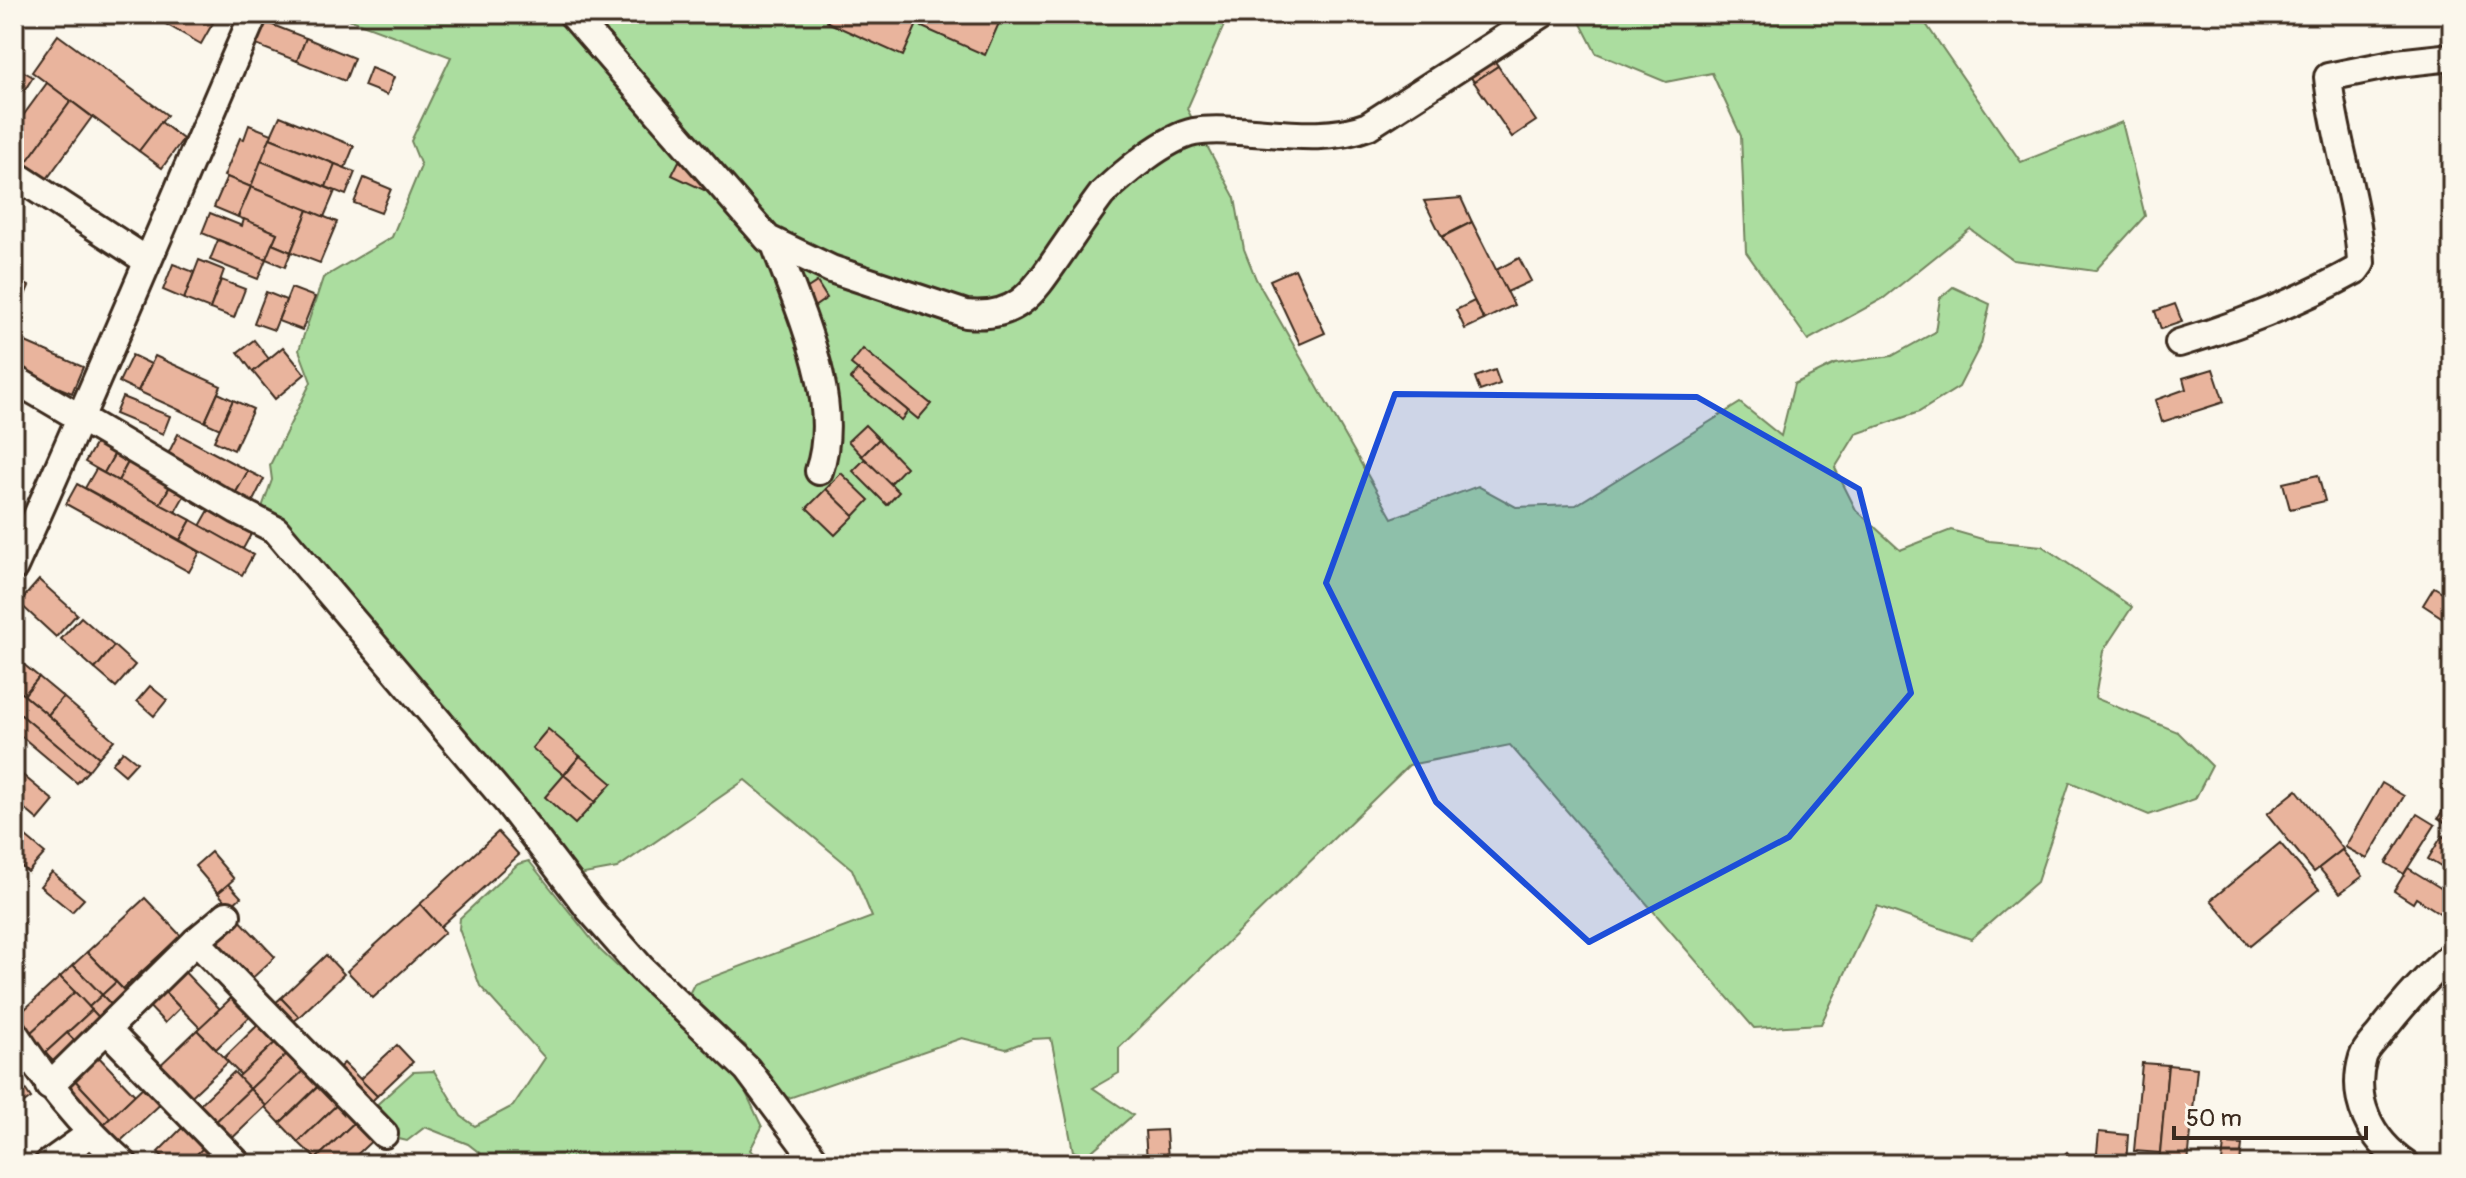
<svg xmlns="http://www.w3.org/2000/svg" width="2466" height="1178" viewBox="0 0 2466 1178" font-family="Pangolin,sans-serif">
<rect width="100%" height="100%" fill="#fbf7ec"/>
<filter id="ink" filterUnits="userSpaceOnUse"><feTurbulence type="fractalNoise" baseFrequency=".0125" numOctaves="2"/><feDisplacementMap in="SourceGraphic" scale="16" xChannelSelector="R" yChannelSelector="G"/><feConvolveMatrix kernelMatrix="1 2 1 2 8 2 1 2 1" color-interpolation-filters="sRGB"/></filter>
<g filter="url(#ink)">
<g fill="#abdd9f" stroke="#73845e" stroke-width="2">
<polygon points="341,14 1229,14 1187,109 1235,198 1244,249 1256,279 1392,518 1478,486 1516,507 1576,505 1740,403 1781,436 1794,384 1835,364 1892,356 1935,332 1940,298 1953,287 1990,304 1981,344 1959,387 1919,412 1856,434 1835,468 1856,510 1900,550 1951,530 1989,541 2042,546 2132,607 2103,651 2095,698 2178,732 2212,766 2195,799 2149,815 2070,782 2037,882 1971,939 1877,906 1821,1024 1754,1028 1510,745 1409,765 1119,1048 1119,1073 1093,1088 1133,1115 1086,1156 1073,1151 1051,1038 1032,1039 1006,1049 962,1038 789,1098 773,1092 745,1045 685,1002 694,984 872,917 852,869 745,780 617,868 579,875 261,510 272,480 270,465 311,382 299,350 323,278 392,237 421,166 411,141 451,57 343,17"/>
<polygon points="1576,14 1919,14 2021,162 2122,122 2145,216 2095,271 2013,260 1970,229 1884,298 1808,340 1746,252 1741,136 1712,73 1666,82 1596,53"/>
<polygon points="529,861 600,950 741,1082 762,1127 750,1150 769,1164 494,1164 468,1144 425,1127 407,1141 399,1139 372,1114 372,1109 413,1072 434,1071 461,1116 475,1126 513,1106 545,1058 480,986 459,929 460,918 518,864"/>
</g>
<g fill="#e9b49d" stroke="#3b2a1e" stroke-width="2">
<polygon points="148,14 202,14 214,21 201,44"/>
<polygon points="831,14 901,14 918,22 903,56 827,22"/>
<polygon points="928,14 1003,14 985,55 922,27"/>
<polygon points="265,22 306,38 297,61 256,45"/>
<polygon points="58,35 167,115 139,151 32,72"/>
<polygon points="306,38 354,58 345,81 297,61"/>
<polygon points="1489,52 1498,66 1474,82 1465,68"/>
<polygon points="14,66 33,77 14,107"/>
<polygon points="1498,66 1536,121 1512,137 1474,82"/>
<polygon points="371,68 394,77 387,95 364,86"/>
<polygon points="2444,74 2452,74 2452,140 2449,140"/>
<polygon points="47,83 71,101 20,171 14,167 14,128"/>
<polygon points="71,101 92,117 41,187 20,171"/>
<polygon points="280,116 354,146 345,168 270,138"/>
<polygon points="161,122 183,139 162,168 139,151"/>
<polygon points="249,125 272,134 251,187 224,176 240,138 244,139"/>
<polygon points="270,138 335,164 326,187 261,161"/>
<polygon points="261,161 335,191 324,217 251,187"/>
<polygon points="679,161 712,177 706,191 672,175"/>
<polygon points="335,164 355,172 346,195 326,187"/>
<polygon points="227,177 251,187 238,217 214,207"/>
<polygon points="364,178 391,189 381,213 354,203"/>
<polygon points="251,187 308,210 291,252 272,244 277,233 238,217"/>
<polygon points="1461,198 1472,222 1442,237 1424,201"/>
<polygon points="308,210 337,222 320,263 291,252"/>
<polygon points="210,213 242,226 244,219 277,233 266,259 202,233"/>
<polygon points="1472,222 1514,305 1484,320 1442,237"/>
<polygon points="218,240 266,259 258,279 210,260"/>
<polygon points="272,244 291,252 285,267 266,259"/>
<polygon points="1519,258 1531,281 1507,292 1496,270"/>
<polygon points="199,260 224,270 210,309 184,299"/>
<polygon points="173,264 194,272 184,299 163,290"/>
<polygon points="1295,269 1325,333 1300,344 1270,280"/>
<polygon points="14,279 29,286 14,321"/>
<polygon points="221,280 245,289 234,318 210,309"/>
<polygon points="817,282 827,298 811,309 800,293"/>
<polygon points="291,288 315,297 302,330 278,321"/>
<polygon points="266,292 286,300 274,330 254,323"/>
<polygon points="1474,301 1484,320 1465,329 1456,310"/>
<polygon points="2175,304 2182,322 2161,329 2155,311"/>
<polygon points="14,337 83,367 72,393 14,369"/>
<polygon points="254,340 269,359 253,372 238,352"/>
<polygon points="283,347 305,374 275,399 253,372"/>
<polygon points="863,349 931,404 918,419 851,364"/>
<polygon points="132,355 151,364 138,391 119,382"/>
<polygon points="155,356 221,386 205,422 138,391"/>
<polygon points="2213,369 2224,402 2162,422 2155,400 2186,389 2183,378"/>
<polygon points="858,370 908,411 901,420 850,379"/>
<polygon points="1495,370 1500,384 1480,391 1475,377"/>
<polygon points="218,393 233,400 220,429 205,422"/>
<polygon points="122,397 170,416 163,434 115,414"/>
<polygon points="233,400 253,409 234,450 214,441"/>
<polygon points="865,425 879,439 862,456 848,441"/>
<polygon points="178,434 248,471 235,494 166,458"/>
<polygon points="100,436 119,446 104,473 85,462"/>
<polygon points="879,439 906,467 890,484 862,456"/>
<polygon points="119,446 133,453 118,481 104,473"/>
<polygon points="133,453 175,477 160,504 118,481"/>
<polygon points="865,459 899,492 887,505 853,471"/>
<polygon points="96,469 191,520 180,540 85,488"/>
<polygon points="248,471 264,479 252,503 235,494"/>
<polygon points="841,473 869,500 854,516 826,489"/>
<polygon points="2318,475 2325,501 2290,509 2283,483"/>
<polygon points="173,481 188,489 175,512 160,504"/>
<polygon points="77,484 200,552 189,572 66,504"/>
<polygon points="826,489 854,516 835,535 807,508"/>
<polygon points="213,503 255,527 243,549 200,526"/>
<polygon points="191,520 253,555 242,575 180,540"/>
<polygon points="39,580 77,614 56,637 19,603"/>
<polygon points="2434,587 2452,598 2452,610 2446,620 2423,605"/>
<polygon points="81,617 114,646 95,669 61,639"/>
<polygon points="114,646 135,665 116,687 95,669"/>
<polygon points="17,659 39,677 24,695 14,687 14,663"/>
<polygon points="39,677 63,697 48,715 24,695"/>
<polygon points="150,686 167,700 154,716 137,701"/>
<polygon points="14,687 99,757 88,771 14,709"/>
<polygon points="63,697 114,740 99,757 48,715"/>
<polygon points="14,709 88,771 77,783 14,730"/>
<polygon points="548,729 580,756 564,775 532,748"/>
<polygon points="123,751 137,762 125,775 112,764"/>
<polygon points="580,756 612,783 595,802 564,775"/>
<polygon points="14,768 54,801 38,820 14,800"/>
<polygon points="564,775 595,802 575,824 545,797"/>
<polygon points="2382,783 2404,796 2367,859 2345,847"/>
<polygon points="2297,790 2343,849 2314,872 2267,814"/>
<polygon points="2452,796 2452,827 2438,818"/>
<polygon points="2417,814 2435,825 2404,874 2386,863"/>
<polygon points="14,827 45,853 28,872 14,860"/>
<polygon points="498,832 519,855 440,927 420,904"/>
<polygon points="2442,836 2452,841 2452,874 2428,859"/>
<polygon points="2280,843 2319,889 2250,946 2211,900"/>
<polygon points="2342,850 2363,876 2340,893 2319,868"/>
<polygon points="211,852 234,879 218,893 195,866"/>
<polygon points="2408,868 2452,895 2452,921 2416,898 2413,903 2394,891"/>
<polygon points="52,872 84,899 72,912 40,886"/>
<polygon points="229,884 241,897 230,907 218,893"/>
<polygon points="145,898 181,936 123,989 87,952"/>
<polygon points="420,904 445,932 373,998 347,971"/>
<polygon points="233,913 275,957 245,985 203,941"/>
<polygon points="181,936 189,944 131,998 123,989"/>
<polygon points="87,952 116,982 102,995 73,965"/>
<polygon points="326,955 344,974 299,1017 281,998"/>
<polygon points="177,964 220,1009 200,1028 157,984"/>
<polygon points="73,965 102,995 89,1007 60,977"/>
<polygon points="60,977 75,992 28,1035 14,1019"/>
<polygon points="116,982 131,998 117,1011 102,995"/>
<polygon points="157,984 180,1008 165,1023 142,999"/>
<polygon points="241,989 259,1008 216,1049 197,1030"/>
<polygon points="75,992 92,1010 45,1053 28,1035"/>
<polygon points="102,995 117,1011 104,1023 89,1007"/>
<polygon points="281,998 299,1017 285,1029 267,1010"/>
<polygon points="92,1010 104,1023 80,1046 67,1033"/>
<polygon points="265,1018 282,1036 241,1075 224,1058"/>
<polygon points="197,1030 228,1062 183,1104 153,1072"/>
<polygon points="67,1033 80,1046 58,1066 45,1053"/>
<polygon points="278,1040 289,1052 250,1089 238,1077"/>
<polygon points="397,1045 413,1062 377,1096 360,1079"/>
<polygon points="94,1052 135,1095 110,1118 70,1075"/>
<polygon points="289,1052 305,1069 266,1106 250,1089"/>
<polygon points="344,1063 377,1096 363,1110 330,1076"/>
<polygon points="2142,1063 2168,1065 2160,1153 2134,1151"/>
<polygon points="2168,1065 2197,1068 2188,1164 2159,1164"/>
<polygon points="305,1069 320,1084 280,1123 265,1107"/>
<polygon points="234,1072 250,1089 207,1130 191,1113"/>
<polygon points="70,1075 110,1118 97,1131 56,1088"/>
<polygon points="17,1077 31,1098 14,1110 14,1078"/>
<polygon points="325,1080 343,1099 298,1142 280,1123"/>
<polygon points="148,1082 165,1100 113,1148 97,1131"/>
<polygon points="250,1089 266,1106 223,1147 207,1130"/>
<polygon points="343,1099 360,1117 316,1159 298,1142"/>
<polygon points="360,1117 378,1135 347,1164 320,1164 316,1159"/>
<polygon points="189,1121 210,1142 187,1164 170,1164 158,1152"/>
<polygon points="1166,1130 1168,1159 1147,1160 1145,1131"/>
<polygon points="2099,1132 2128,1135 2126,1164 2096,1163"/>
<polygon points="2224,1144 2242,1145 2240,1163 2222,1162"/>
<polygon points="206,1145 222,1164 187,1164"/>
<polygon points="2067,1152 2076,1163 2053,1164"/>
</g>
<g fill="none" stroke-linecap="round" stroke-linejoin="round">
<g stroke="#3b2a1e" stroke-width="32">
<g id="minor">
<path d="M572 14 768 239 831 269 966 314C1017 319 1033 293 1059 255 1073 235 1087 214 1102 194 1124 173 1165 138 1194 132 1208 129 1224 130 1238 131 1280 133 1327 142 1368 126L1542 14"/>
<polyline points="14,174 146,260"/>
<path d="M775 244C799 311 843 401 819 471"/>
<path d="M2179 343C2240 325 2300 301 2356 270L2361 263C2358 200 2334 140 2328 77L2397 63 2452 57"/>
<polyline points="14,379 237,510 276,530 509,804 590,910 642,969 747,1069 818,1164"/>
<path d="M14 567C97 384 174 198 254 14"/>
<polyline points="196,941 384,1134"/>
<polyline points="107,1030 238,1164"/>
<path d="M14 1033C47 1083 79 1124 124 1164"/>
<polyline points="49,1086 196,941 227,915"/>
<polyline points="48,1164 90,1134"/>
<path d="M2406 1164C2371 1140 2350 1100 2363 1057 2366 1048 2375 1040 2381 1032 2403 1004 2425 978 2452 955"/>
</g>
</g>
<use href="#minor" stroke="#fbf7ec" stroke-width="26"/>
</g>
</g>
<path fill="#1d4ed8" fill-opacity="0.2" stroke="#1d4ed8" stroke-width="6" stroke-linejoin="round" d="M1395 394 1697 397 1859 489 1911 693 1789 837 1589 942 1436 802 1326 583Z"/>
<rect width="2466" height="1178" fill="none" stroke="#fbf7ec" stroke-width="48"/>
<rect x="24" y="24" width="2418" height="1130" fill="none" stroke="#3b2a1e" stroke-width="3" filter="url(#ink)"/>
<path d="M2174 1126v12h192v-12" fill="none" stroke="#3b2a1e" stroke-width="4"/>
<text x="2186" y="1126" font-size="24" fill="#3b2a1e" stroke="#fbf7ec" stroke-width="6" paint-order="stroke">50 m</text>
</svg>
